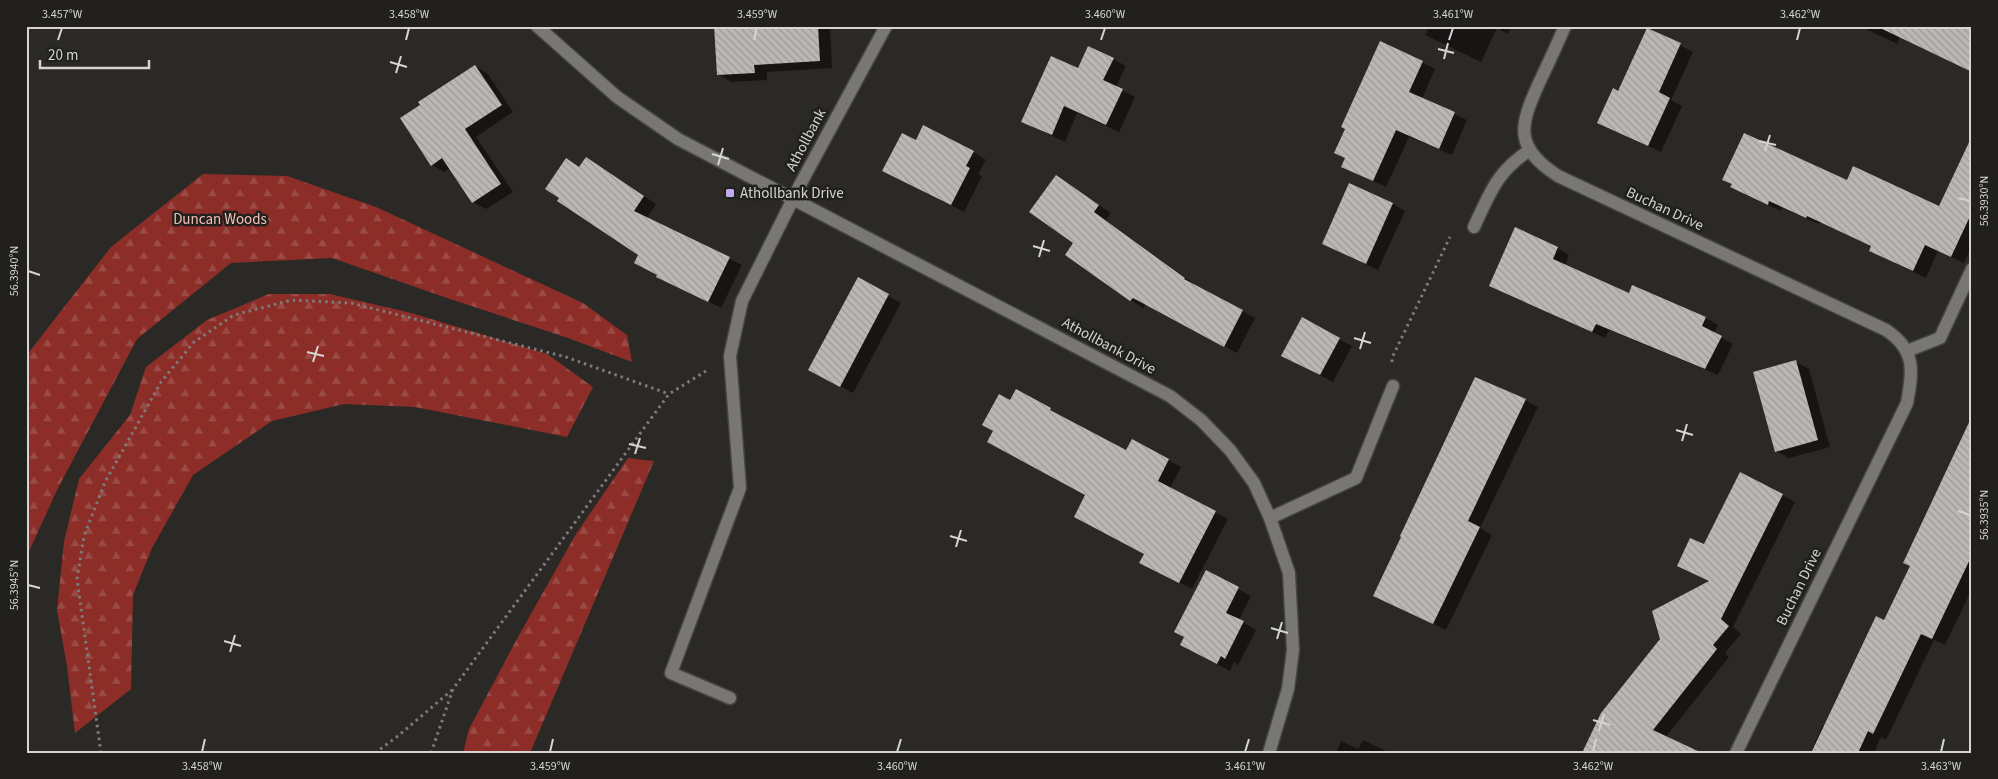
<svg xmlns="http://www.w3.org/2000/svg" width="1998" height="779" viewBox="0 0 1998 779" font-family="'Source Sans 3',sans-serif">
<defs>
<pattern id="forest-firs" width="22" height="20" patternUnits="userSpaceOnUse" patternTransform="scale(1.25)"><rect width="22" height="20" fill="#8c2d28"/><path d="M5 1l3.5 6h-7zM16 11l3.5 6h-7z" fill="#9b4b46"/></pattern>
<pattern id="building-back-hatch" width="6" height="6" patternUnits="userSpaceOnUse" patternTransform="scale(1.25)"><rect width="6" height="6" fill="#bbb7b4"/><path d="M-1 5l2 2M0 0l6 6M5-1l2 2" fill="none" stroke="#9c9997"/></pattern>
</defs>
<rect width="100%" height="100%" fill="#2b2926"/>
<g fill="url(#forest-firs)">
<polygon points="203,174 287,176 376,207 583,303 627,335 632,362 568,338 450,299 332,258 231,263 137,339 58,488 26,558 26,356 111,247"/>
<polygon points="269,294 330,294 411,313 547,354 593,387 567,437 415,407 344,404 272,421 193,475 152,548 133,595 131,689 75,733 67,666 57,610 64,542 79,479 130,415 146,367 207,320"/>
<polygon points="628,458 654,461 530,753 463,753 469,729 518,637 576,534"/>
</g>
<g fill="#0007">
<polygon points="715,26 830,26 832,68 767,72 767,80 731,82 718,74"/>
<polygon points="1430,26 1511,26 1508,34 1497,28 1481,62 1425,35"/>
<polygon points="1860,26 1972,26 1972,72 1900,37 1897,44"/>
<polygon points="1648,29 1693,52 1671,100 1682,106 1661,152 1611,129"/>
<polygon points="1113,59 1126,66 1116,87 1135,97 1119,132 1077,113 1065,142 1023,122 1079,70"/>
<polygon points="1422,62 1435,69 1422,99 1467,120 1452,155 1409,137 1386,187 1343,167"/>
<polygon points="475,66 488,74 513,112 476,137 513,192 486,209 473,202 450,168 444,172 432,165"/>
<polygon points="916,141 973,152 986,160 978,174 982,176 964,212 884,171"/>
<polygon points="599,166 656,204 647,218 742,265 721,308 671,283 640,255 580,168"/>
<polygon points="1972,170 1972,246 1964,263 1938,251 1926,278 1870,251 1872,246 1820,222 1819,224 1782,208 1781,211 1744,194 1847,181 1940,208"/>
<polygon points="1056,176 1111,213 1106,220 1197,286 1255,318 1237,353 1146,304 1143,308 1131,300 1067,254 1075,243"/>
<polygon points="1393,204 1405,211 1378,270 1336,250"/>
<polygon points="1557,248 1569,255 1565,266 1630,294 1633,287 1706,318 1718,325 1714,333 1733,344 1718,375 1609,330 1605,338 1490,285"/>
<polygon points="858,279 901,303 853,393 822,377"/>
<polygon points="1339,339 1352,346 1333,382 1295,363"/>
<polygon points="1796,362 1809,369 1830,447 1789,458 1776,451"/>
<polygon points="1016,391 1126,452 1168,460 1181,467 1170,488 1228,519 1192,589 1154,570 1146,554 1087,495 1010,402"/>
<polygon points="1525,400 1538,407 1480,528 1492,535 1446,630 1375,596"/>
<polygon points="1972,425 1972,589 1945,645 1934,640 1886,740 1881,737 1874,753 1810,753 1823,725 1825,727 1885,622 1911,566"/>
<polygon points="1782,495 1795,502 1733,627 1741,634 1725,653 1729,657 1665,738 1583,753 1710,582 1691,572 1705,546"/>
<polygon points="1206,572 1251,596 1239,620 1256,630 1238,665 1234,662 1230,671 1181,645"/>
<polygon points="1363,740 1390,753 1336,753 1341,741 1358,749"/>
</g>
<g fill="url(#building-back-hatch)">
<polygon points="714,26 818,26 820,61 754,65 755,73 717,75"/>
<polygon points="1876,26 1972,26 1972,72"/>
<polygon points="1647,28 1681,43 1659,92 1670,98 1648,146 1597,123 1613,88 1618,91"/>
<polygon points="1380,41 1423,61 1409,92 1455,112 1439,149 1396,130 1373,181 1341,167 1345,158 1334,153 1345,129 1341,127"/>
<polygon points="1088,46 1114,58 1103,80 1123,89 1106,125 1064,106 1052,135 1021,122 1051,56 1078,68"/>
<polygon points="475,65 502,105 465,129 501,184 472,203 442,158 431,166 400,118 420,105 418,102"/>
<polygon points="923,125 974,151 966,166 970,168 951,205 882,171 902,133 916,140"/>
<polygon points="1744,133 1847,180 1853,166 1939,206 1972,136 1972,212 1951,257 1925,245 1913,271 1869,251 1871,246 1807,216 1806,218 1769,201 1768,205 1730,187 1732,184 1722,180"/>
<polygon points="586,157 644,196 634,211 730,257 708,302 656,277 657,275 634,263 638,255 557,201 559,198 545,189 566,158 579,167"/>
<polygon points="1056,175 1099,205 1094,212 1185,278 1184,279 1243,310 1224,347 1133,298 1130,301 1065,255 1073,243 1029,212"/>
<polygon points="1349,183 1393,203 1366,264 1322,244"/>
<polygon points="1515,227 1558,247 1553,259 1629,293 1632,285 1706,317 1702,326 1722,336 1705,369 1596,324 1592,332 1489,286"/>
<polygon points="858,277 889,294 840,387 808,370"/>
<polygon points="1302,317 1340,338 1320,375 1281,356"/>
<polygon points="1796,360 1818,440 1775,452 1753,372"/>
<polygon points="1475,377 1526,399 1468,521 1480,527 1433,624 1373,596 1401,537 1400,536"/>
<polygon points="1016,389 1051,408 1050,410 1126,450 1132,439 1169,459 1158,481 1216,511 1179,583 1139,563 1144,554 1074,517 1085,495 987,442 993,431 982,425 999,394 1010,400"/>
<polygon points="1972,416 1972,555 1932,639 1921,634 1873,734 1868,731 1858,753 1811,753 1876,616 1884,620 1910,566 1903,563"/>
<polygon points="1740,472 1783,494 1721,619 1729,626 1713,645 1717,649 1653,730 1702,753 1582,753 1601,713 1660,639 1652,611 1709,581 1677,566 1690,538 1704,544"/>
<polygon points="1206,570 1239,587 1226,613 1244,621 1225,659 1221,656 1217,664 1180,645 1184,637 1174,632"/>
</g>
<g fill="none" stroke-linecap="round" stroke-linejoin="round">
<g stroke="#454442" stroke-width="15">
<polyline id="service" points="730,698 671,673 740,488 730,356"/>
</g>
<g stroke="#454442" stroke-width="15">
<g id="minor">
<polyline points="537,26 617,97 678,139 1170,396 1201,420 1230,450 1254,483 1270,518 1289,573 1293,650 1288,689 1269,753"/>
<path d="M1565 26C1557 45 1548 64 1539 83 1520 125 1513 147 1558 176L1886 330C1916 350 1913 371 1907 403L1736 753"/>
<path d="M1474 227C1490 193 1497 171 1530 150"/>
<polyline points="1907,351 1940,338 1972,269"/>
<polyline points="730,356 742,301 801,183 886,26"/>
<polyline points="1270,518 1356,478 1393,386"/>
</g>
</g>
<g stroke="#7e7c7a" stroke-width="3" stroke-dasharray="2.5 4" stroke-linecap="butt">
<polyline points="1392,362 1392,358 1450,237"/>
<polyline points="101,753 77,579 84,536 105,482 161,382 194,342 234,315 292,300 351,303 566,357 669,394"/>
<polyline points="375,753 398,736 452,690"/>
<polyline points="431,753 453,689 669,394 706,371"/>
</g>
<use href="#service" stroke="#797773" stroke-width="12"/>
<use href="#minor" stroke="#797773" stroke-width="12"/>
</g>
<path fill="none" stroke="#d5d4d2" stroke-width="2" d="M58 40 62 28M406 40 409 28M754 40 757 28M1101 40 1105 28M1449 40 1453 28M1797 40 1800 28M1438 49 1454 53M1444 59 1448 43M390 62 407 67M396 73 401 56M1759 141 1776 145M1765 151 1770 135M712 154 729 159M718 165 723 148M1958 198 1970 201M1033 246 1050 251M1039 257 1044 240M28 271 40 275M1354 338 1371 343M1360 349 1365 332M307 352 324 356M313 362 318 346M1676 430 1693 435M1682 441 1687 424M629 444 646 448M635 454 640 438M1958 511 1970 515M950 536 967 541M956 547 961 530M28 585 40 588M1271 628 1288 633M1277 639 1282 622M224 641 241 646M230 652 235 635M1593 720 1610 725M1599 731 1604 714M202 752 205 739M550 752 553 739M897 752 901 739M1245 752 1249 739M1593 752 1596 739M1941 752 1944 739"/>
<rect fill="#c2a8f2" stroke="#21201d" stroke-width="2" x="725" y="188" width="10" height="10" rx="2.5"/>
<g text-anchor="middle" dominant-baseline="central" stroke-width="5" stroke-linejoin="round" paint-order="stroke">
<g font-size="15" fill="#d5d4d2" stroke="#21201d">
<text transform="translate(806 140) rotate(-62)">Athollbank</text>
<text transform="translate(1665 209) rotate(25)">Buchan Drive</text>
<text transform="translate(1109 346) rotate(28)">Athollbank Drive</text>
<text transform="translate(1799 587) rotate(-64)">Buchan Drive</text>
</g>
<g font-size="15" fill="#d5d4d2" stroke="#21201d" text-anchor="start">
<text x="740" y="193">Athollbank Drive</text>
</g>
<g font-size="15" fill="#f6c0b9" stroke="#21201d">
<text x="220" y="219">Duncan Woods</text>
</g>
</g>
<rect width="1998" height="779" fill="none" stroke="#21201d" stroke-width="55"/>
<path d="M40 60v8h109v-8" fill="none" stroke="#d5d4d2" stroke-width="2.5"/>
<text x="48" y="60" font-size="15" fill="#d5d4d2" stroke="#21201d" stroke-width="4" paint-order="stroke">20 m</text>
<rect x="28" y="28" width="1942" height="724" fill="none" stroke="#d5d4d2" stroke-width="2"/>
<g font-size="12" text-anchor="middle" fill="#d5d4d2">
<text x="62" y="18">3.457°W</text>
<text x="409" y="18">3.458°W</text>
<text x="757" y="18">3.459°W</text>
<text x="1105" y="18">3.460°W</text>
<text x="1453" y="18">3.461°W</text>
<text x="1800" y="18">3.462°W</text>
<text transform="translate(1984 201) rotate(-90)" y="4">56.3930°N</text>
<text transform="translate(14 271) rotate(-90)" y="4">56.3940°N</text>
<text transform="translate(1984 515) rotate(-90)" y="4">56.3935°N</text>
<text transform="translate(14 585) rotate(-90)" y="4">56.3945°N</text>
<text x="202" y="770">3.458°W</text>
<text x="550" y="770">3.459°W</text>
<text x="897" y="770">3.460°W</text>
<text x="1245" y="770">3.461°W</text>
<text x="1593" y="770">3.462°W</text>
<text x="1941" y="770">3.463°W</text>
</g>
</svg>
